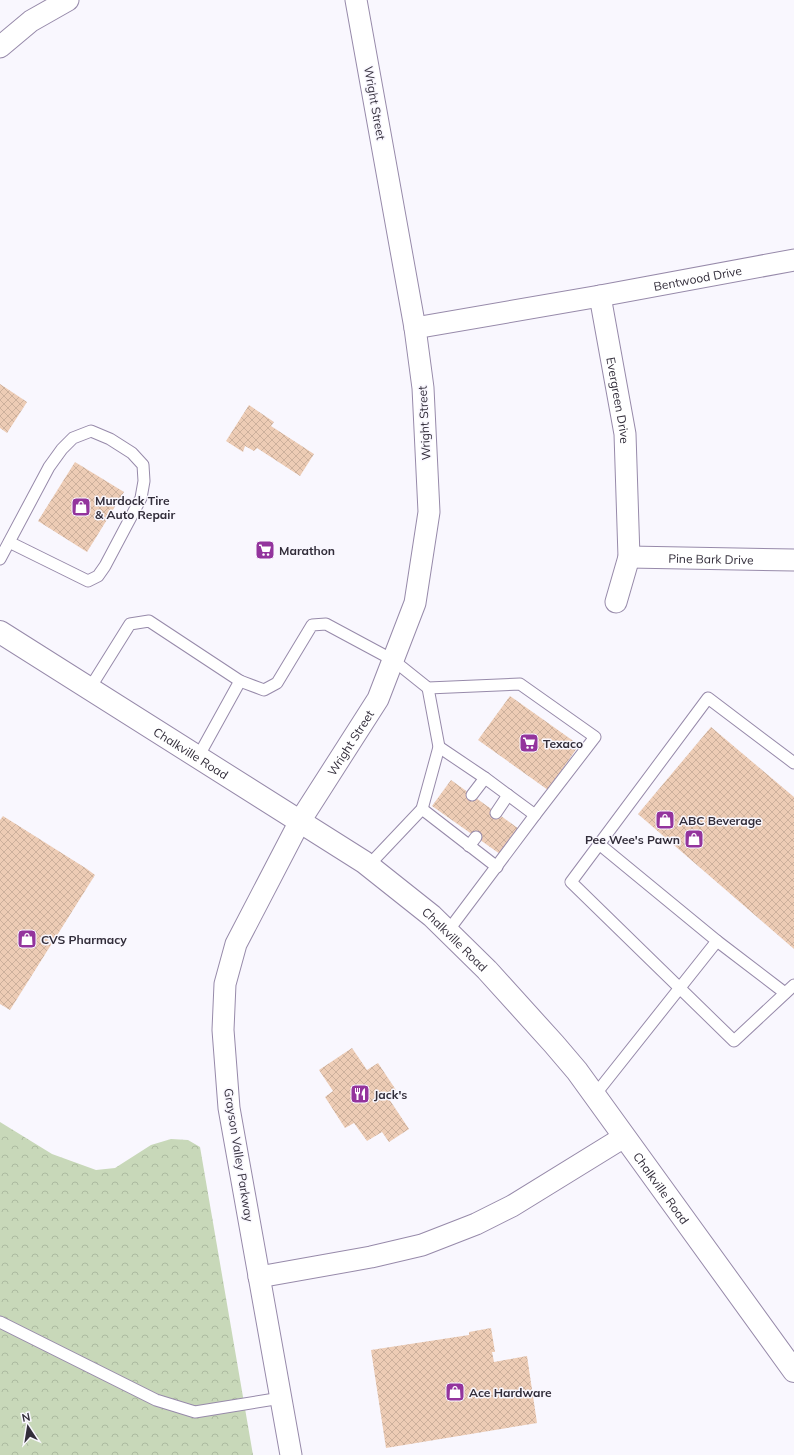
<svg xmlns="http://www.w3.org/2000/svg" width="794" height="1455" viewBox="0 0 794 1455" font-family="Mulish,sans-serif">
<defs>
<pattern id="forest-crowns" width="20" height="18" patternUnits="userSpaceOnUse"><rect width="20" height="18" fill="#c8d8b9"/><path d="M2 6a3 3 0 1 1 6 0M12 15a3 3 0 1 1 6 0" fill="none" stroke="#acbaa0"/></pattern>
<pattern id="building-cross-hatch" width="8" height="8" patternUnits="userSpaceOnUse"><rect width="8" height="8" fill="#edccb5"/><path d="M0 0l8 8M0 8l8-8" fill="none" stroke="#ccb09c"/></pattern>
</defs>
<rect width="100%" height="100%" fill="#f9f7fe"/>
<polygon fill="url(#forest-crowns)" points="0,1122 52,1154 96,1170 115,1168 151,1145 171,1139 188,1140 200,1147 253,1455 0,1455"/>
<g fill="url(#building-cross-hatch)">
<polygon points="0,384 27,402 7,433 0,428"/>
<polygon points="249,405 274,422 271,426 314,454 300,476 257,448 254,451 245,446 243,452 226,441"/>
<polygon points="75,462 124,492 87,552 38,521"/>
<polygon points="510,696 579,745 548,790 478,740"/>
<polygon points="711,727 794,797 794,949 638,814"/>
<polygon points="451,780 519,829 500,854 432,806"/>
<polygon points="3,816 87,869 95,875 10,1010 0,1004 0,820"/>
<polygon points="352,1048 367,1070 378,1063 396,1090 387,1096 409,1129 389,1142 382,1132 367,1141 354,1123 345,1128 325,1097 333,1091 319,1070"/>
<polygon points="491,1328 495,1352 492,1352 494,1362 527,1356 537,1423 386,1448 371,1350 469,1335 469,1332"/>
</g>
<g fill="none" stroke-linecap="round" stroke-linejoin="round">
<g stroke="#978aaa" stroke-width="13">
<g id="service">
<polyline points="0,559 49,467 62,449 73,438 91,431 110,439 132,453 143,465 144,481 141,498 105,566 98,576 88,581 9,542"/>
<polyline points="240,681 264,690 277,683 312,625 326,624 393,660 428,688 520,684 595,737 535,815 448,931"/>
<polyline points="90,688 130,624 149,621 240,681 198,757"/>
<polyline points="439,747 485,778 535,815"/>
<polyline points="794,763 708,698 571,882 734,1041 794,985"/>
<polyline points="472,795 485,778"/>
<polyline points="422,809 439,747 428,688"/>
<polyline points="496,813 508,795"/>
<polyline points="469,846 476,837"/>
<polyline points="368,866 422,809 497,867"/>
<polyline points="717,941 785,993"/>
<polyline points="594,1096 717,941 599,844"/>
<polyline points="0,1322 156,1400 195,1412 281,1398"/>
</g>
</g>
<g stroke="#978aaa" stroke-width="23">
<g id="minor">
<polyline points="0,47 31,21 68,0"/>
<path id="s1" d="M600 296 625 434 629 557 616 602"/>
<path id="s2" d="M415 328 600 296 794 260"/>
<path id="s3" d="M629 557 794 560"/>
<polyline points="259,1277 371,1257 422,1245 476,1224 512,1206 624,1137"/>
<path id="s4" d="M291 1455 229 1108 223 1030 225 984 236 944 300 821 378 699 415 603 429 512 423 388 415 328 356 0"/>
</g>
</g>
<g stroke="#978aaa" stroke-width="24">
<g id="secondary">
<path id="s5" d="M0 632 364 862 432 916 487 970 554 1044 577 1071 794 1371"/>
</g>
</g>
<use href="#service" stroke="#fff" stroke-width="11"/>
<use href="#minor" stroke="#fff" stroke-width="21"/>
<use href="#secondary" stroke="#fff" stroke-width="22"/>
</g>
<defs>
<g id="shop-square" transform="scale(1)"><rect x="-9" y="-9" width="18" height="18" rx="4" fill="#93349d" stroke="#f9f7fe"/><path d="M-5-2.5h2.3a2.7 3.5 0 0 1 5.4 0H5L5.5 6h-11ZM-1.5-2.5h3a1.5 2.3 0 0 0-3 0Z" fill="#fff"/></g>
<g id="supermarket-square" transform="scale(1)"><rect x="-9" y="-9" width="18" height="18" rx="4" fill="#93349d" stroke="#f9f7fe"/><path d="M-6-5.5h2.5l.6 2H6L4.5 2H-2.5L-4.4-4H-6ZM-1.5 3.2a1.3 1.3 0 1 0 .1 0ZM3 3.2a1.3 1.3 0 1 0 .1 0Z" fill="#fff"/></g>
<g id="restaurant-square" transform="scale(1)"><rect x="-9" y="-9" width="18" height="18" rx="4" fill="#93349d" stroke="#f9f7fe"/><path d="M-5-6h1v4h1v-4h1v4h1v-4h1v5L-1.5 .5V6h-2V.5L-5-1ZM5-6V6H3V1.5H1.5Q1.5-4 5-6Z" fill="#fff"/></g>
</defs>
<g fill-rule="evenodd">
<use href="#shop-square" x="81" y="507"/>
<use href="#supermarket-square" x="265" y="550"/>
<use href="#supermarket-square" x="529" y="743"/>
<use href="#shop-square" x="665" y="820"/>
<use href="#shop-square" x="694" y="839"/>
<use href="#shop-square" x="27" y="939"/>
<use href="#restaurant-square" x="360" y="1094"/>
<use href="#shop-square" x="455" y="1392"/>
</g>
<g text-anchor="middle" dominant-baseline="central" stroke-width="3" stroke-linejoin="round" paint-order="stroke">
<g font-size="12" fill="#322d3a" stroke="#f9f7fe">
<text transform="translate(375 103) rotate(80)">Wright Street</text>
<text stroke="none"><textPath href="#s2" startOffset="287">Bentwood Drive</textPath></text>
<text stroke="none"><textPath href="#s1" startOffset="106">Evergreen Drive</textPath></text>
<text transform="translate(424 423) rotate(-93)">Wright Street</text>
<text stroke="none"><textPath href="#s3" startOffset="82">Pine Bark Drive</textPath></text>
<text stroke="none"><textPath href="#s4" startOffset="750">Wright Street</textPath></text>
<text stroke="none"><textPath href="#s5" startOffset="226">Chalkville Road</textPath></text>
<text stroke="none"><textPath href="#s5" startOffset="550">Chalkville Road</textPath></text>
<text transform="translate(239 1155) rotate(81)">Grayson Valley Parkway</text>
<text stroke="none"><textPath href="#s5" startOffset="874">Chalkville Road</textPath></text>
</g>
<g font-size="12" font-weight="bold" fill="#322d3a" stroke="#f9f7fe" text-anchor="start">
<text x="95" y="500">Murdock Tire<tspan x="95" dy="14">&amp; Auto Repair</tspan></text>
<text x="279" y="550">Marathon</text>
<text x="543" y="743">Texaco</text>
<text x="679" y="820">ABC Beverage</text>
<text x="680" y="839" text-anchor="end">Pee Wee's Pawn</text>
<text x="41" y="939">CVS Pharmacy</text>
<text x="374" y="1094">Jack's</text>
<text x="469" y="1392">Ace Hardware</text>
</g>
</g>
<g transform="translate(28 1427) rotate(348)" stroke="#f9f7fe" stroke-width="3" paint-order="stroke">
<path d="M0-3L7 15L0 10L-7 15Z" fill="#322d3a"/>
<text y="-6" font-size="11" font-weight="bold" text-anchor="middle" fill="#322d3a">N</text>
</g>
</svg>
